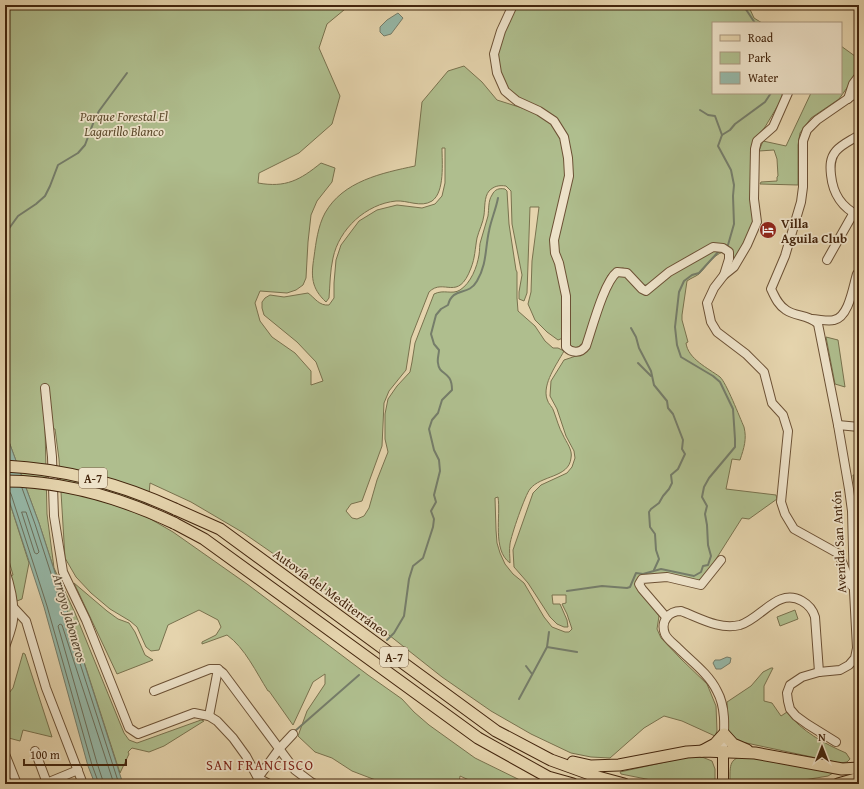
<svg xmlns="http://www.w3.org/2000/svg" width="864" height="789" viewBox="0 0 864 789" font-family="'Gentium Book Plus',serif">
<rect width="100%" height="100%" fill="#e5d4ad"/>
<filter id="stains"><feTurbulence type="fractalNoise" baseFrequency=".005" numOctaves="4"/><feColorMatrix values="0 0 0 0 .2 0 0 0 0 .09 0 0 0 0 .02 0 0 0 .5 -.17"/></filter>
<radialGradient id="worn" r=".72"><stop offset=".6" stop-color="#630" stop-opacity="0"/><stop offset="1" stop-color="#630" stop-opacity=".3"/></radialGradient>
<g fill="#afbe8e" stroke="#79724e">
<path d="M5 5H350L327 24 319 48 340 96 332 124 299 153 259 173 258 183C286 188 300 180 321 163L335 168 332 182 317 201 311 215 308 242 306 278 303 285 296 290 287 293 260 291 255 303 260 321 272 337 295 353 311 371V385L323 381 316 362 297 342 264 315 262 308V302L265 298 270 295 284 297 308 293C315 298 319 306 329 305L334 298V283L336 260 341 245 359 221 377 210 397 205 422 208 435 204 442 196 445 183V148H442C442 162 445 192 432 201 421 208 407 200 396 201 366 204 339 229 333 258 330 271 330 285 329 298L326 302C311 288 311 276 314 257 316 242 318 226 325 213 343 181 382 173 415 166L422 102 448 71 464 66 482 82 497 100 541 114 554 124 561 138 567 172 554 228 563 292V338L558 340 547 332 535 320 528 304 531 292 532 261 539 207H530L527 293 524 301 519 299V292L522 275 512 224 511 191 506 186C499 185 494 186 489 191 484 197 485 208 484 215 483 223 479 230 477 238 475 249 475 258 471 268 458 303 444 277 429 292L411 338 406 370 389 391 384 403 382 446 362 501 351 504 346 511 352 518 357 519 364 516 369 508 377 480 388 452 385 439V414L388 399 397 386 410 372 412 362 415 343 434 294C444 289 452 295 460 290 471 283 477 267 479 255 480 250 479 245 481 240 483 232 486 224 488 216 489 209 488 201 492 195 495 189 499 188 505 189L507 191 509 224 516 270 517 272V298L518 311 535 326 545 341 553 348H558L564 351C557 364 542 384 547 399 548 404 553 407 554 412 557 420 559 428 563 435 566 442 573 450 571 458 569 478 541 475 530 489 525 495 511 536 510 544 509 550 510 557 510 563 492 550 501 516 498 497L495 498 496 530 497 543 500 553 505 564 513 574 524 583 544 617 552 627 565 632H569L572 629 567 614 562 604 566 603V595H552L553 604H560L567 620 568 627H564L557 624 550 617 528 583 514 567 513 550 533 493 541 485 567 473 572 467 575 458 574 451 566 436 557 409 550 396 551 381 564 360 579 355 613 277 617 274 630 278 641 293 647 294 677 271 709 252 718 249 723 252C713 255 706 267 699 274 695 277 691 278 687 281L682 315V320L688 342 686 343C688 359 708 368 720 377 726 382 740 418 744 427 747 439 744 448 740 460L732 459 726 489 776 495 777 499 749 519 742 518 704 578 698 581C679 577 660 570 641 577L639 589 659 616 657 629 661 638 681 659 707 684 716 706 717 731 715 736 682 721 664 716 644 728 610 758 591 757 571 753 531 734 491 711 442 677 375 624 242 532 191 502 150 483 147 517 173 532 247 584 368 675 402 699 414 712 429 725 475 758 528 784H478L460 776 459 784H386L352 771 332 758 315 752 298 736 307 711 325 684V674L313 682 293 725 269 691H268C256 672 245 648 227 635L202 644V642L216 635 221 627 218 620 199 610 168 625 159 650 151 651 146 647 137 627 130 621 110 609 91 593 76 577 65 558 59 459 55 429 45 427 47 514 54 568 75 613 124 733 129 740 137 743 201 720 204 721 164 746 149 752 132 748 128 752 129 754 120 773 39 523 5 431Z"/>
<path d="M516 5H748L754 18 762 23H713V93H781L783 97 765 127 758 135 753 226 738 253 730 267 729 248 723 244H715L648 285H643L631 272 623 268 614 270 608 275 600 296 586 342 579 350 570 346 569 342 557 246 559 231 572 178 561 126C547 117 517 101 507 89 505 86 504 82 502 78 491 51 504 29 516 5Z"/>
<polygon points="841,46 859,59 859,71 839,99 811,118 800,133 798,145 798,185 760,184 761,182 777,181 777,177 778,176 777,159 774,150 759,151 763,141 786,146 811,93 841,93"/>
<polygon points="826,337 838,340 845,387 835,384"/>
<polygon points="853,475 859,475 859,552 858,513"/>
<polygon points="5,488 29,563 22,599 17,601 11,576 13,575 5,547"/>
<polygon points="74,583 107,611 118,619 129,623 135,632 145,655 153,660 117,674"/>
<polygon points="795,610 798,619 780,626 777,617"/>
<polygon points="23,653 25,654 52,737 23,730 20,741 5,737 5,698 13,688"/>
<path d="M771 668H773L764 686V701L772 703 781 716 787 712C801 731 825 744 846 753L850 759 847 762 840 763 737 741 728 732 727 702 751 686 763 672Z"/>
<path d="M751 755 833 773 828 776 780 784H730C730 764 728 757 751 755Z"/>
<polygon points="688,757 702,757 712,761 715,769 715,784 671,784 621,774 620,772"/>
</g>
<g fill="#96b8a8" stroke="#757d6a">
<polygon points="398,13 403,18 391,34 384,36 380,32 380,27 387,20"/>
<polygon points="5,431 39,523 123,784 95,784 88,766 44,607 5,488"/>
<polygon points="727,657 731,658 730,663 721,669 716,669 713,663 715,660 720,660"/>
</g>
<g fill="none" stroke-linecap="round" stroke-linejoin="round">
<g stroke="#6c6e5a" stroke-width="1">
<polyline points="22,488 35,524 119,784"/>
<polyline points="5,490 9,491 11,494 47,606 92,765 99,784"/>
<polygon points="22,512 26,512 39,552 37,554 35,553"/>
<polyline points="104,784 97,763 58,626 60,624 62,625 114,784"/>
</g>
<g stroke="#757d6a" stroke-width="2">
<polyline points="745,5 745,8 755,23"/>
<polyline points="700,110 708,115 715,116 722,135"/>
<polyline points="5,234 18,216 36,204 45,196 50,186 58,165 78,153 85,145 94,121 99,111 127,73"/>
<polyline points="728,245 734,224 733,196 734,185 731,170 718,146 722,135 730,130 735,124 765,102 771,93"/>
<polyline points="631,328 636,337 639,348 651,371 654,385 667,401 668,408 673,414 683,440 682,449 685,454 678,469 671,475 672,483 669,489 663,496 659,503 651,509 649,512 650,527 655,534 656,550 659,559 654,570"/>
<polyline points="638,363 651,376"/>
<polyline points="567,591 602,586 627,588 630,587 636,573 643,574 661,569 694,576 701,572 703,566 708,565 711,556 708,545 707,525 705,514 707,506 702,497 704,487 709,478 735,447 735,439 733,409 720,382 713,376 681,357 677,345 675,327 679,292 684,281 692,275 699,273 719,251"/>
<path d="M387 640 394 633 404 616 409 579 413 566 423 558 433 527 434 519 431 511 436 502 434 495 440 471 439 460 434 450 429 429 432 420 438 413 442 400 452 390C452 370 439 376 438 363 437 359 439 354 439 350L434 344 431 334 436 315 441 309 448 305C453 286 468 297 477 281 487 264 485 249 489 231 491 220 496 209 498 198"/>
<polyline points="547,647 577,652"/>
<polyline points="526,666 532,674"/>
<polyline points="519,699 547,647 549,632"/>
<polyline points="295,731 359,675"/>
</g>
<g stroke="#6c5135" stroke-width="10">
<g id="minor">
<path d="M513 5 501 31 494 54 497 73 505 91 517 101 539 111 554 121 564 137 568 158 569 176 554 240 555 253 559 263 566 296V347C572 354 581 353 586 346 592 329 604 282 617 272L627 273 642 289 646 291 669 272 713 247 723 248 729 252V259L724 275"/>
<polyline points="788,93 773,127 757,141 755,149 754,199 757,222 747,245 734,267 724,275 714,288 707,303 711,322 717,332 746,354 764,372 772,403 783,415 788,431 781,502 785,514 794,529 839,554 851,585"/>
<polyline points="848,99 853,84 859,76"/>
<path d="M859 135C852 140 842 144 836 151 830 158 830 166 831 175 833 194 841 207 859 216"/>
<polyline points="827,260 853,214"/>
<path d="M812 319C819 319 828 322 834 320 849 317 853 287 857 274"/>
<polyline points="45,388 52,457 54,516 63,572 86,620 129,728 138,734 194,713 209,716 217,721 233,738 246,756 258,778 257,784"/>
<polyline points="838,425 859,427"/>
<path d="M5 570C10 585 15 603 13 620 12 629 8 638 5 647"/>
<polyline points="13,607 26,621 46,688 83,784"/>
<polyline points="666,617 642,589 639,584 642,579 667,577 701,585 721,560"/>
<polyline points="154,691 210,669 218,669 223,673 295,770 311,782 315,784"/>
<polyline points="209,716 218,669"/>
<path d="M836 742 807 724 796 716 790 709 788 701 787 693 790 685 802 677 819 672 840 670 849 665 855 658 857 648 854 591 852 511 849 489 838 425 818 324C808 314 796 317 786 310 778 305 775 297 771 289L785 256 801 202 803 187V141L807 130 817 120 859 91"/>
<polyline points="35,751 47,783"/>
<path d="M723 752C724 732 727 709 717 691 709 674 691 661 678 648 674 644 667 639 665 634 660 621 669 611 681 611 700 618 719 630 740 625 761 619 778 587 802 601 809 605 813 610 815 617L819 672"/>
<polyline points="5,754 17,784"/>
<polyline points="44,784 78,770"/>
<polyline points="269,784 258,778 279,749 293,734"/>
</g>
</g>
<g stroke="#43250d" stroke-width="12">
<polyline id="major" points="723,784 723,752"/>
</g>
<g stroke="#43250d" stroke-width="13">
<g id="highway">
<polyline points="175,509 220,529 496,731 551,760 598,777 624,784"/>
<polyline points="174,523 204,539 478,738 548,777 573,784"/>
<polyline points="702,751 715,744 724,734 733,744 747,750"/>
<polyline points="573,762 591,766 619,765 687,752 704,751 755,753 842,769 859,768"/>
<polyline points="838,784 859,778"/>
</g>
</g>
<use href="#minor" stroke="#eee3ca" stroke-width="8"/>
<use href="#major" stroke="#e5d4ad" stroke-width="10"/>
<use href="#highway" stroke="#e5d4ad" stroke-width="11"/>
<g stroke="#43250d" stroke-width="13" stroke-linecap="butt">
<g id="highway-bridge">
<path d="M5 466C65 469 121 484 175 509"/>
<path d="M5 481C64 481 121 498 174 523"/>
</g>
</g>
<use href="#highway-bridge" stroke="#e5d4ad" stroke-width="11"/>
</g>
<defs>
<g id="hotel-disc" transform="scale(0.9)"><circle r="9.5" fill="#8f2418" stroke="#eee3ca"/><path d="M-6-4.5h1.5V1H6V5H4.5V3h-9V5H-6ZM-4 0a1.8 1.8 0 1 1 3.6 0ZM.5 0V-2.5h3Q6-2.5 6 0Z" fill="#fff"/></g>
</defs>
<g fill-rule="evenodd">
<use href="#hotel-disc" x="768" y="230"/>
</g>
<g text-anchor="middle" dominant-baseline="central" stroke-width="3.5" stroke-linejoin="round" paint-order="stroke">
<g fill="#eee3ca" stroke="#765e46" stroke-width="1">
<rect x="79" y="468" width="28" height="20" rx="3"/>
<rect x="380" y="647" width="28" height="20" rx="3"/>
</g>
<g font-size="12" font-weight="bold" fill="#43250d">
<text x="93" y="478">A-7</text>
<text x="394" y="657">A-7</text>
</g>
<g font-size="13" font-style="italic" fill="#5e4b2d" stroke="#eee3ca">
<text x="124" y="116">Parque Forestal El<tspan x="124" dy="15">Lagarillo Blanco</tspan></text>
</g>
<g font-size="13" font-weight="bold" fill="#43250d" stroke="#eee3ca" text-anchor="start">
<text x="781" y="223">Villa<tspan x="781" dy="15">Aguila Club</tspan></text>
</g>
<g font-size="13" fill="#43250d" stroke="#eee3ca">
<text transform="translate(839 542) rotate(-93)">Avenida San Antón</text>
<text transform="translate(331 593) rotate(36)">Autovía del Mediterráneo</text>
</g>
<g font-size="14" font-style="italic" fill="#584a34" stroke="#eee3ca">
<text transform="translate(70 618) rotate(74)">Arroyo Jaboneros</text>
</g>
<g font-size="14" letter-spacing="1" fill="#7a1f14" stroke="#eee3ca">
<text x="260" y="765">SAN FRANCISCO</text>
</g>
</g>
<rect width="864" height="789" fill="none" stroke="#e5d4ad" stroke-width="20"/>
<rect x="6" y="6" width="852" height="777" fill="none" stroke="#43250d" stroke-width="2"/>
<rect x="10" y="10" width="844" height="769" fill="none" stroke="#43250d"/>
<rect x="712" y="22" width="130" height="72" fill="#eee3ca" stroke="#aa977e"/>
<rect x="720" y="35" width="20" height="6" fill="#e5d4ad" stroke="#aa977e"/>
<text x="748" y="42" font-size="12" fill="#43250d">Road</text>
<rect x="720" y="52" width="20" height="12" fill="#afbe8e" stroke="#aa977e"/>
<text x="748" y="62" font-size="12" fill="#43250d">Park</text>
<rect x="720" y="72" width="20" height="12" fill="#96b8a8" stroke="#aa977e"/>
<text x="748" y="82" font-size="12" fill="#43250d">Water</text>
<g transform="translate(822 747)" stroke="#eee3ca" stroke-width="3" paint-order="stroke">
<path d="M0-3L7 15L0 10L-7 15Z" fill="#43250d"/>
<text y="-6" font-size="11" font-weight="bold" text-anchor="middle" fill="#43250d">N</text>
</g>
<path d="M24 759v6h102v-6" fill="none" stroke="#43250d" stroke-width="2"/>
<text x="30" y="759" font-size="12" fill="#43250d" stroke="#eee3ca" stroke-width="3" paint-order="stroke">100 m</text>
<rect width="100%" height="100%" filter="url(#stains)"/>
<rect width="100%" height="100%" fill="url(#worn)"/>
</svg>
